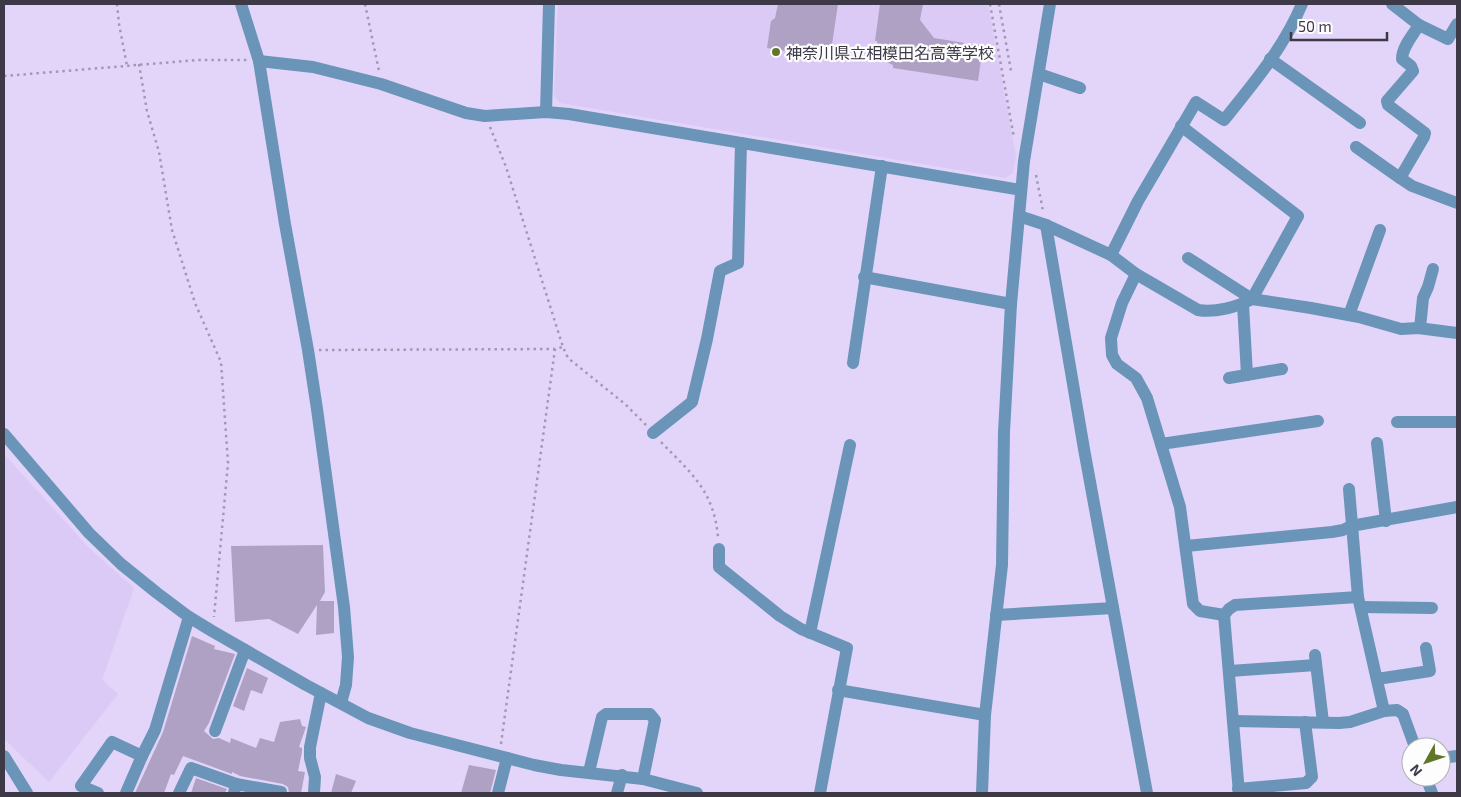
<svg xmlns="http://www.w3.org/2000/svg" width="1461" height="797" viewBox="0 0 1461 797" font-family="'Exo 2','Noto Sans JP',sans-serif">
<rect width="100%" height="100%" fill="#e3d5f9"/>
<g fill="#dbcaf5">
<polygon points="558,4 988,4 1016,156 1013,173 1005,178 560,103 554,96"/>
<polygon points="4,454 89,548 134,588 102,680 118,694 49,782 4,739"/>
</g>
<g fill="#aea1c4">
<polygon points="778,4 838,4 830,58 767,48 771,21 775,18"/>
<polygon points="880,4 923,4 920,20 934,38 983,46 978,81 893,68 893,65 886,62 880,57 877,41 875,41"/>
<polygon points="323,545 325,592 320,601 334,601 334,633 316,635 317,605 298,634 269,619 235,622 231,546"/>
<polygon points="192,636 215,646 214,649 235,654 209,723 204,731 213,739 219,738 230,743 231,738 256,748 260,738 274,742 280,722 300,719 302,726 306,727 299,747 302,748 302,752 298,771 305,772 301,793 289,793 288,787 283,784 240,776 232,772 232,774 183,756 174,775 171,774 164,793 135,793 163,732"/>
<polygon points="247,668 268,678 262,694 251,690 244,711 233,706"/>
<polygon points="469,765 496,770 490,793 461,793"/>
<polygon points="336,774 356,781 351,793 331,793"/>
<polygon points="196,778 227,789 225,793 191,793"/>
</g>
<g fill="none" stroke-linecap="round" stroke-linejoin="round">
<g stroke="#a398b4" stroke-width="2.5" stroke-dasharray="2.5 4" stroke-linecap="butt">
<polyline points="117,4 119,24 127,66"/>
<polyline points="365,4 379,71"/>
<polyline points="990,4 1014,138"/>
<polyline points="999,4 1011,71"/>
<polyline points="139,64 147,111 159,152 172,230 195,303 221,362 228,463 214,617"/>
<polyline points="4,76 198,60 247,60"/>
<polyline points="490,127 506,167 563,347 568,358 625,404 646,425"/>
<polyline points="1036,175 1043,211"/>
<polyline points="319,350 555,349 563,347"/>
<path d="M661 442C691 473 714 491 718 537"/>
<polyline points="501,744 555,349"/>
</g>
<g stroke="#6a95b8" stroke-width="12">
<polyline points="241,4 259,61 285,224 308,350 317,409 344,607 348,657 346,685 341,703"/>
<polyline points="1392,4 1419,25 1448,39 1457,24"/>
<path d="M1419 25C1413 35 1402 47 1402 59L1411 66 1413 71 1387 101 1388 105 1425 133 1424 137 1400 178 1412 186 1457 203"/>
<polyline points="1270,59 1360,123"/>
<polyline points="259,61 313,67 381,84 466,113 485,116 546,112 569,114 1021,190"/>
<polyline points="1039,74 1080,88"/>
<polyline points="546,112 549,4"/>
<polyline points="1356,147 1400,178"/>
<path d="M1019 216 1046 225 1111 255 1138 201 1196 102 1224 120C1254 83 1284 47 1302 4"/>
<polyline points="1046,225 1084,449 1147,793"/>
<path d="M1111 255 1136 274 1198 310C1215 313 1237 307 1252 299L1298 216 1181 126"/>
<polyline points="1188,258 1252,299 1311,308 1359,317 1401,329 1418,328 1457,333"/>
<polyline points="1136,274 1122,303 1111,338 1112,355 1117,364 1136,378 1147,398 1180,507 1193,604 1200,611 1224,615 1239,793"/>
<polyline points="864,277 1011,304"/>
<polyline points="1243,304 1247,375"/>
<polyline points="1349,315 1380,230"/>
<polyline points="1420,328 1423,298 1428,287 1433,269"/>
<polyline points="853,363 882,166"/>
<polyline points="1229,378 1282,369"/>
<polyline points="1397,422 1457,422"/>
<polyline points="653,433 692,402 707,339 720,271 738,263 741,143"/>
<polyline points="4,434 89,533 121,564 157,593 189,617 212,631 306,685 368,718 410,733 534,765 561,770 643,779 697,793"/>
<polyline points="1377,443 1386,521"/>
<polyline points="1161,444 1318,421"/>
<polyline points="1186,546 1332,532 1343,530 1351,526 1457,507"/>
<polyline points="719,549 719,567 780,616 801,629 847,648 820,793"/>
<polyline points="1358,597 1384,711 1397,710 1403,714 1415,747"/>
<polyline points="1361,607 1432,608"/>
<polyline points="996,615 1113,608"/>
<polyline points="1224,615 1229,609 1235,605 1358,597 1349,489"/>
<polyline points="810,633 850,445"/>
<polyline points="1315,655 1323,722"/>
<polyline points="1230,671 1316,665"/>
<polyline points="1377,679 1430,671 1426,648"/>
<polyline points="838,690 985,715"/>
<polyline points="1234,721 1339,723 1350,722 1384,711"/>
<polyline points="215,731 245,650"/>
<polyline points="4,756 27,793"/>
<polyline points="1441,758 1457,756"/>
<polyline points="589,772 602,717 606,714 650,714 655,720 643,779"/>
<polyline points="1426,777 1432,793"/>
<polyline points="236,784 281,792 281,793"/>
<polyline points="1238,789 1306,783 1312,777 1305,722"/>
<polyline points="98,793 81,786 112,742 142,756"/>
<polyline points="126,793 142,756 155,730 189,617"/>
<polyline points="179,793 191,768 236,784 234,793"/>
<polyline points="314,793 315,777 310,758 310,747 321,693"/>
<polyline points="498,793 507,758"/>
<polyline points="617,793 622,775"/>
<polyline points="982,793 985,715 1002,565 1004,432 1011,304 1024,161 1050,4"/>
</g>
</g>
<circle fill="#617627" stroke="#fdfdfd" stroke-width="2" cx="776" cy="52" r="5"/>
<g text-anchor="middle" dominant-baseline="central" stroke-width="4.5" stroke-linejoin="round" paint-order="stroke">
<g font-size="16" fill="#3e3947" stroke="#fdfdfd" text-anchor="start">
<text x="786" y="52">神奈川県立相模田名高等学校</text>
</g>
</g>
<rect width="1461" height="797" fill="none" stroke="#3e3947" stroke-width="10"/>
<g transform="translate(1426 762) rotate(230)"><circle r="24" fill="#fdfdfd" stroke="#b1afb4"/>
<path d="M0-4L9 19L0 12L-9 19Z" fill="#617627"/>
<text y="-8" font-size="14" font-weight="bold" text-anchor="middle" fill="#3e3947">N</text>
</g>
<path d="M1291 32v8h96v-8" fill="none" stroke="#3e3947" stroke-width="2.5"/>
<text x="1298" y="32" font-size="15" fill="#3e3947" stroke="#fdfdfd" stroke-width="4" paint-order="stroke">50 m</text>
</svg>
